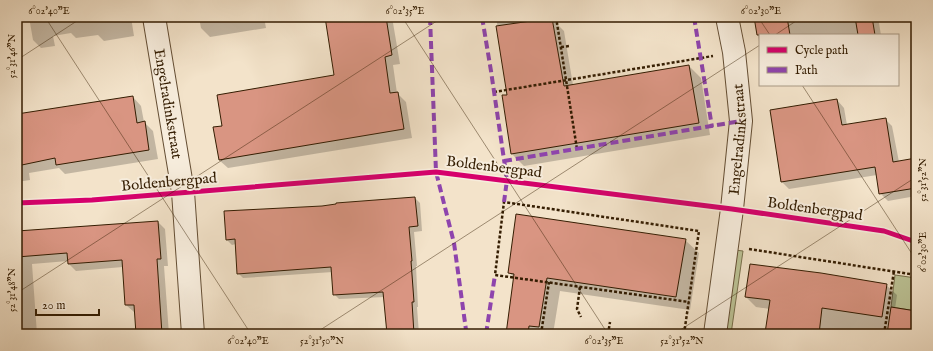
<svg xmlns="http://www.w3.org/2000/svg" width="933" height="351" viewBox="0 0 933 351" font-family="'IM FELL English',serif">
<rect width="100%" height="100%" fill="#f3e3ca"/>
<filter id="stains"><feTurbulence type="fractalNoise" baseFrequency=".005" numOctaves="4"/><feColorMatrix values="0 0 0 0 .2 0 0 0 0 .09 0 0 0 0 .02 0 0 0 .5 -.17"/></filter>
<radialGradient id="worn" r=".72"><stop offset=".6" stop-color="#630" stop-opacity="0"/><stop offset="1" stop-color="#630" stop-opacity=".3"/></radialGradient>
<g fill="#bcc396" stroke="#78704c">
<polygon points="735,250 743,251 731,334 723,334"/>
<polygon points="895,275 916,278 916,311 891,307"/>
</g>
<g fill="#0003">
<polygon points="29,17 131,17 134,36 104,41 98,35 76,38 71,33 53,36 55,46 41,48 33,40"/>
<polygon points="199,17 264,17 266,28 210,37 201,28"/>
<polygon points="326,17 392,17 400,64 393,65 397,93 406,102 412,138 228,168 219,160 223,127 335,76"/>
<polygon points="496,17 541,17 541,20 552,19 564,31 573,85 689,66 701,78 710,135 524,166 512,154 509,96"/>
<polygon points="755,17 878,17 881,35 760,35 760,47"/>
<polygon points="914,40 916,40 916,51"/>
<polygon points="133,97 141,106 144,122 153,131 158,159 65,174 59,168 29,173 30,180 17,182 17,115"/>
<polygon points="837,100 844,108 847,125 885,119 892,126 899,162 916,159 916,196 888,201 880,193 877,175 789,189 782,182 771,111"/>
<polygon points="415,198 420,203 422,231 414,232 417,266 416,266 418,307 417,307 419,334 388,334 385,297 339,299 334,294 333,272 243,278 238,273 236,244 232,245 227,240 322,207"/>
<polygon points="158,222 165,229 168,266 164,266 169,334 137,334 135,312 134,312 126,305 123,267 76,271 69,264 68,261 32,264 37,334 17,334 17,232"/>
<polygon points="685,240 699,253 690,310 560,291 553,334 506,334 514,278 509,272"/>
<polygon points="886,285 897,295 895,309 916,313 916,334 768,334 766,332 770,309 756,307 746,297"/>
</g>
<g fill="#d99582" stroke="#341d02">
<polygon points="325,17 386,17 392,55 385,57 390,93 398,92 404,129 219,160 213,127 222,126 217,95 334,75"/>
<polygon points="754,17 787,17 790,35 757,35"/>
<polygon points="855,17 872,17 875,35 858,35"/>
<polygon points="552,18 564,86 689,65 699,123 511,154 502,95 507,95 496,26"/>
<polygon points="133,96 137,123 145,121 149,150 56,165 55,158 17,166 17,114"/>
<polygon points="837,99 842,125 886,118 893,162 916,158 916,188 879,194 875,167 781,182 770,110"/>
<polygon points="415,197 418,226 409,227 412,261 411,261 414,302 412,302 414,334 387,334 383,292 333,295 331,267 237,274 235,239 226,240 224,211 322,206 336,204 336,203"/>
<polygon points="516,214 686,239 676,297 547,278 539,327 529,326 528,334 506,334 514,274 508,273"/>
<polygon points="158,221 161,259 157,259 162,334 136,334 134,305 125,305 122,260 68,264 67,253 17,257 17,231"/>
<polygon points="750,264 821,273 887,284 882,317 822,308 819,334 765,333 770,300 745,297"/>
<polygon points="891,307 916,311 916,334 887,334"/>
</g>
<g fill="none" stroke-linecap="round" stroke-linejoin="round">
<g stroke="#644e34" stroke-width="24">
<g id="minor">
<path id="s1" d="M154 17 183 192 193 334"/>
<path id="s2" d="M715 334 732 209 741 121 734 52 727 17"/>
</g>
</g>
<g stroke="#341d02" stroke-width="2.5" stroke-dasharray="3 2" stroke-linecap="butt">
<polyline points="556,17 577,149"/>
<polyline points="561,47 570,46"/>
<polyline points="494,92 713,56"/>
<polyline points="749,249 916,275"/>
<polyline points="580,287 577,309 581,317"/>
<polyline points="541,334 549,282"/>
<polyline points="608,334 610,322"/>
<polyline points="684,334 699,231 504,202 495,275 689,302"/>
<polyline points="884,334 894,271"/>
</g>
<use href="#minor" stroke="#f7eddd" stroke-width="22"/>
<g stroke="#8e44ad" stroke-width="4" stroke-dasharray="8 4" stroke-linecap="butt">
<polyline points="430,17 436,172 454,243 466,330 465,334"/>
<polyline points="482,17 491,71 507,180 504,202"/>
<polyline points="694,17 712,127"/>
<polyline points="504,161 741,121"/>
<polyline points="486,334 495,275"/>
</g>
<g stroke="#f7eddd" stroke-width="8">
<polyline id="cycleway" points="17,203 92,200 436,172 732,209 884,231 916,242"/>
</g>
<use href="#cycleway" stroke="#d6006c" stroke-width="5"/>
</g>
<path fill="none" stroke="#341d02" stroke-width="1" stroke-opacity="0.45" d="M45 17 251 334M402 17 608 334M758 17 770 35M775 35 802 17M17 60 83 17M802 85 916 260M17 293 443 17M314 334 760 45M674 334 916 177"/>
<g text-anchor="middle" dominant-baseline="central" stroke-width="4" stroke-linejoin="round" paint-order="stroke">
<g font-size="15" fill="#341d02" stroke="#f7eddd">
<text stroke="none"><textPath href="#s1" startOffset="88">Engelradinkstraat</textPath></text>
<text stroke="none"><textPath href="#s2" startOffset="196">Engelradinkstraat</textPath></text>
<text transform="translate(494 167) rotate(7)">Boldenbergpad</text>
<text transform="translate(169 182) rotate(-5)">Boldenbergpad</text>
<text transform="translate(815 209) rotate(8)">Boldenbergpad</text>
</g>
</g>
<rect width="933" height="351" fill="none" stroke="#f3e3ca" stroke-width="44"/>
<rect x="759" y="34" width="140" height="52" fill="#f7eddd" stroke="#a99a85"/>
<rect x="767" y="47" width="20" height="6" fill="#d6006c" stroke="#a99a85"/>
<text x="795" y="54" font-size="12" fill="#341d02">Cycle path</text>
<rect x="767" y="67" width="20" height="6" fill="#8e44ad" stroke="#a99a85"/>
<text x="795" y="74" font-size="12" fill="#341d02">Path</text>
<path d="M36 309v6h63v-6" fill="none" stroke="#341d02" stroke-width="2"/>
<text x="42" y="309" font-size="12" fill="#341d02" stroke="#f7eddd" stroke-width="3" paint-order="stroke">20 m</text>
<rect x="22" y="22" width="889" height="307" fill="none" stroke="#341d02" stroke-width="1.5"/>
<g font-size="10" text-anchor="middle" fill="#341d02">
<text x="49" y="14">6°02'40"E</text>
<text x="405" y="14">6°02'35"E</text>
<text x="761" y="14">6°02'30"E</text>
<text transform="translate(11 56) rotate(-90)" y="4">52°31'46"N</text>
<text transform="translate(922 180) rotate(-90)" y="4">52°31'52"N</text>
<text transform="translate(922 252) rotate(-90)" y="4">6°02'30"E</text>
<text transform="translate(11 290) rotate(-90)" y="4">52°31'48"N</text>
<text x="248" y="344">6°02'40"E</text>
<text x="322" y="344">52°31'50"N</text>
<text x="604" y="344">6°02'35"E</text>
<text x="682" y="344">52°31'52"N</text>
</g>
<rect width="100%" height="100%" filter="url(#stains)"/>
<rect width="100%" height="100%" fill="url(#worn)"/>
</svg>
